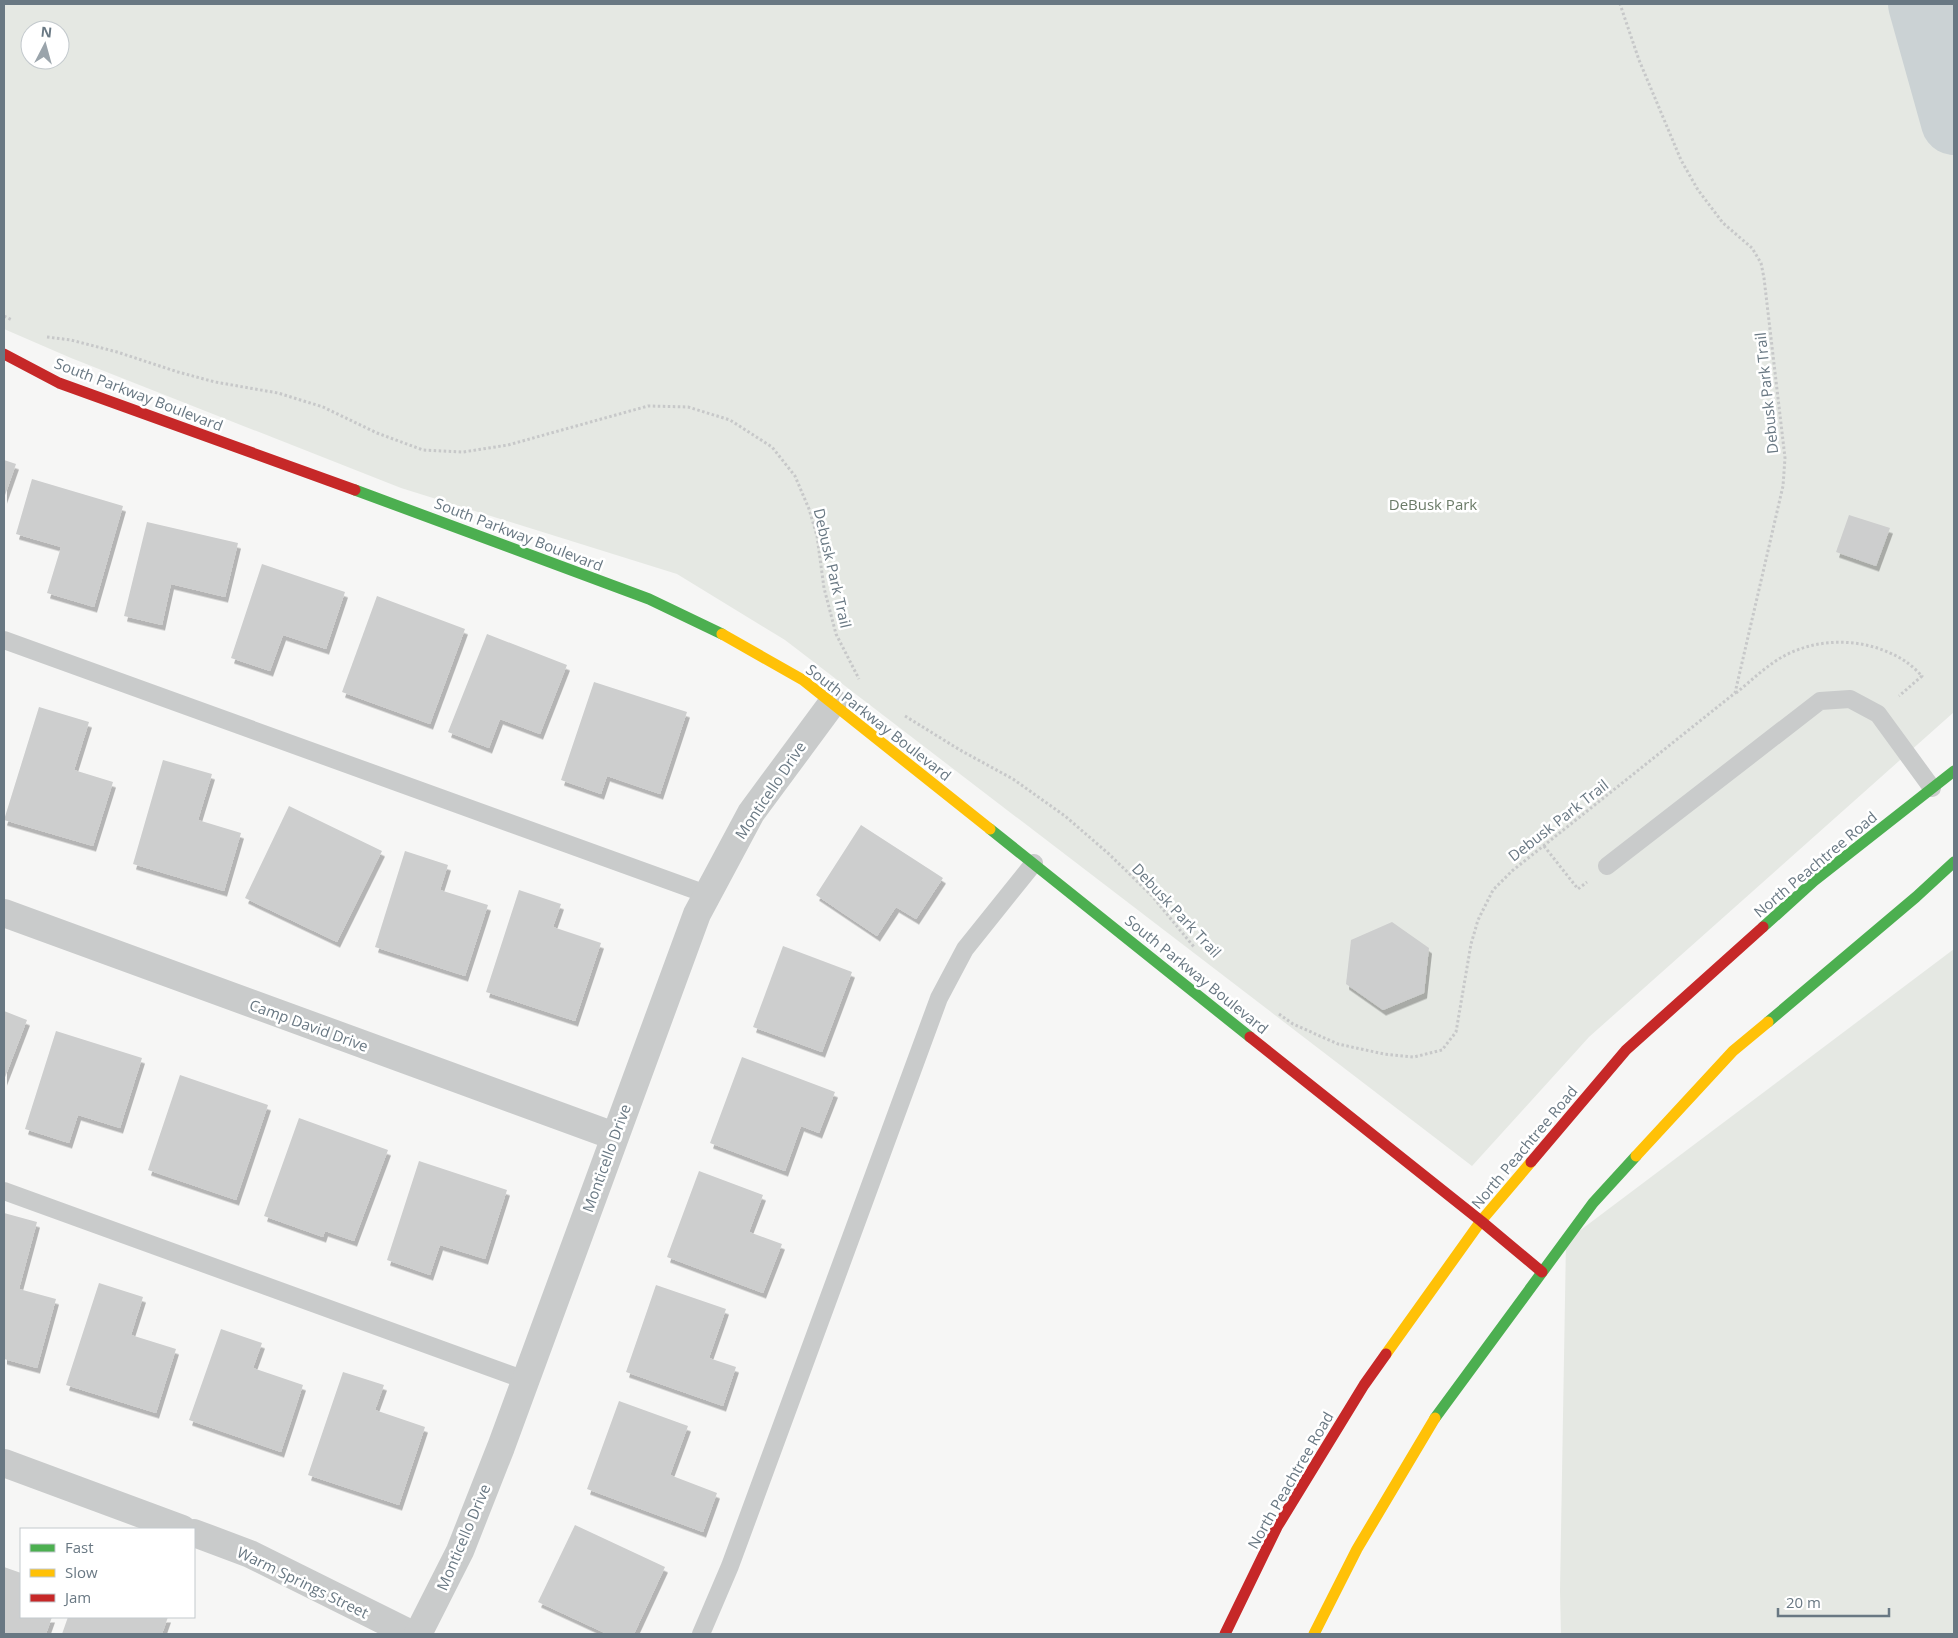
<svg xmlns="http://www.w3.org/2000/svg" width="1958" height="1638" viewBox="0 0 1958 1638" font-family="'Open Sans',sans-serif">
<defs>
<filter id="shadow"><feDropShadow dx="3" dy="5.5" stdDeviation="0" flood-color="#0004"/></filter>
</defs>
<rect width="100%" height="100%" fill="#f6f6f5"/>
<g fill="#e5e8e3" fill-rule="evenodd">
<path d="M4 4H1954V712L1589 1037 1472 1166 785 640 677 574 401 488 71 358 4 329ZM30 30H60V60H30Z"/>
<polygon points="1954,949 1954,1634 1561,1634 1560,1591 1566,1241"/>
</g>
<g fill="none" stroke-linecap="round" stroke-linejoin="round">
<polyline stroke="#cbd2d4" stroke-width="66" points="1921,4 1954,122"/>
</g>
<g fill="#cdcece" filter="url(#shadow)">
<polygon points="4,460 16,464 4,498"/>
<polygon points="32,479 123,506 94,607 47,593 61,547 16,534"/>
<polygon points="1849,515 1890,528 1876,566 1836,552"/>
<polygon points="147,522 238,543 225,597 171,584 162,625 124,616"/>
<polygon points="262,564 345,592 326,649 283,635 270,671 231,658"/>
<polygon points="377,596 465,629 430,724 342,692"/>
<polygon points="487,634 567,665 540,734 500,719 489,748 448,732"/>
<polygon points="594,682 687,712 660,794 607,776 601,794 561,780"/>
<polygon points="39,707 89,722 74,770 113,782 93,846 4,820"/>
<polygon points="163,760 212,774 198,820 241,833 224,891 133,864"/>
<polygon points="289,806 382,851 337,942 245,898"/>
<polygon points="861,825 943,878 916,919 896,907 877,936 816,895"/>
<polygon points="405,851 448,865 440,890 488,905 465,976 375,947"/>
<polygon points="519,890 561,904 553,927 601,943 575,1021 486,992"/>
<polygon points="1392,922 1429,948 1424,993 1383,1010 1346,984 1351,940"/>
<polygon points="783,946 852,972 822,1052 753,1027"/>
<polygon points="4,1011 27,1020 4,1080"/>
<polygon points="56,1031 142,1058 120,1128 78,1115 69,1143 25,1129"/>
<polygon points="742,1057 835,1092 819,1133 801,1126 785,1171 710,1143"/>
<polygon points="180,1075 268,1105 236,1200 148,1170"/>
<polygon points="299,1118 388,1150 354,1241 325,1231 323,1237 264,1216"/>
<polygon points="419,1161 507,1190 485,1259 440,1245 430,1275 387,1260"/>
<polygon points="699,1171 763,1195 749,1232 782,1244 763,1293 667,1257"/>
<polygon points="4,1213 37,1222 19,1289 56,1299 37,1368 4,1359"/>
<polygon points="99,1283 143,1297 131,1335 176,1349 156,1413 66,1385"/>
<polygon points="656,1285 726,1309 709,1358 736,1367 723,1406 626,1372"/>
<polygon points="221,1329 262,1343 253,1368 303,1385 281,1452 189,1420"/>
<polygon points="343,1372 384,1385 375,1410 425,1427 399,1505 308,1475"/>
<polygon points="619,1401 688,1426 670,1475 717,1493 703,1532 587,1489"/>
<polygon points="575,1525 665,1567 634,1634 607,1634 538,1602"/>
<polygon points="4,1567 21,1573 21,1617 52,1617 46,1634 4,1634"/>
<polygon points="68,1617 168,1617 162,1634 62,1634"/>
</g>
<g fill="none" stroke-linecap="round" stroke-linejoin="round">
<g stroke="#c7c8c9" stroke-width="3" stroke-dasharray="2.5 2.5" stroke-linecap="butt">
<polyline points="4,316 12,320"/>
<polyline points="47,337 71,340 117,352 178,372 215,382 278,393 323,407 377,433 423,450 463,452 508,445 648,406 688,407 730,420 772,447 795,476 809,509 817,536 824,588 836,634 859,679"/>
<path d="M1736 693C1751 681 1767 665 1784 656 1821 636 1869 638 1905 661 1911 665 1917 671 1922 676L1899 696"/>
<polyline points="905,716 960,750 1013,779 1065,816 1109,854 1152,896 1194,947"/>
<polyline points="1544,846 1578,889 1587,882"/>
<polyline points="1279,1014 1293,1024 1338,1044 1384,1054 1414,1057 1442,1050 1456,1032 1471,944 1478,920 1493,890 1512,871 1735,693 1783,486 1785,458 1764,278 1761,263 1752,248 1723,223 1698,190 1681,160 1639,60 1620,4"/>
</g>
<g stroke="#c9cbcb" stroke-width="18">
<polyline points="4,640 706,894"/>
<polyline points="1607,866 1820,701 1850,699 1878,714 1932,788"/>
<polyline points="4,1191 525,1380"/>
<polyline points="701,1634 730,1566 939,998 965,949 1034,863"/>
</g>
<g stroke="#c9cbcb" stroke-width="28">
<polyline points="4,913 614,1136"/>
<polyline points="4,1463 182,1529"/>
<polyline points="194,1533 250,1554 411,1634"/>
<polyline points="418,1634 460,1551 501,1447 697,914 751,813 833,702"/>
</g>
<g stroke="#4caf50" stroke-width="11">
<polyline points="355,490 649,599 722,634"/>
<polyline points="990,829 1250,1037"/>
<polyline points="1763,927 1814,881 1954,771"/>
<polyline points="1768,1022 1916,897 1954,862"/>
<polyline points="1435,1418 1593,1203 1636,1156"/>
</g>
<g stroke="#ffc107" stroke-width="11">
<polyline points="722,634 803,680 990,829"/>
<polyline points="1636,1156 1733,1051 1768,1022"/>
<polyline points="1386,1354 1481,1221 1531,1162"/>
<polyline points="1314,1634 1357,1549 1435,1418"/>
</g>
<g stroke="#c62828" stroke-width="11">
<polyline points="4,354 59,383 355,490"/>
<polyline points="1250,1037 1481,1221 1542,1272"/>
<polyline points="1531,1162 1626,1050 1763,927"/>
<polyline points="1225,1634 1277,1527 1364,1385 1386,1354"/>
</g>
</g>
<g text-anchor="middle" dominant-baseline="central" stroke-width="5" stroke-linejoin="round" paint-order="stroke">
<g font-size="15" fill="#697883" stroke="#fff">
<text transform="translate(1766 393) rotate(-96)">Debusk Park Trail</text>
<text transform="translate(139 394) rotate(21)">South Parkway Boulevard</text>
<text transform="translate(519 534) rotate(21)">South Parkway Boulevard</text>
<text transform="translate(833 568) rotate(77)">Debusk Park Trail</text>
<text transform="translate(879 722) rotate(38)">South Parkway Boulevard</text>
<text transform="translate(770 790) rotate(-56)">Monticello Drive</text>
<text transform="translate(1558 820) rotate(-38)">Debusk Park Trail</text>
<text transform="translate(1815 864) rotate(-40)">North Peachtree Road</text>
<text transform="translate(1177 910) rotate(47)">Debusk Park Trail</text>
<text transform="translate(1197 974) rotate(39)">South Parkway Boulevard</text>
<text transform="translate(309 1025) rotate(20)">Camp David Drive</text>
<text transform="translate(1524 1147) rotate(-50)">North Peachtree Road</text>
<text transform="translate(606 1158) rotate(-70)">Monticello Drive</text>
<text transform="translate(1290 1480) rotate(-60)">North Peachtree Road</text>
<text transform="translate(463 1537) rotate(-67)">Monticello Drive</text>
<text transform="translate(303 1582) rotate(26)">Warm Springs Street</text>
</g>
<g font-size="15" fill="#6b7b67" stroke="#fff">
<text x="1433" y="504">DeBusk Park</text>
</g>
</g>
<rect width="1958" height="1638" fill="none" stroke="#697883" stroke-width="10"/>
<rect x="20" y="1528" width="175" height="90" fill="#ffffff" stroke="#c3c9cd"/>
<rect x="30" y="1544" width="25" height="8" fill="#4caf50" stroke="#c3c9cd"/>
<text x="65" y="1553" font-size="15" fill="#697883">Fast</text>
<rect x="30" y="1569" width="25" height="8" fill="#ffc107" stroke="#c3c9cd"/>
<text x="65" y="1578" font-size="15" fill="#697883">Slow</text>
<rect x="30" y="1594" width="25" height="8" fill="#c62828" stroke="#c3c9cd"/>
<text x="65" y="1603" font-size="15" fill="#697883">Jam</text>
<g transform="translate(45 45) rotate(6)"><circle r="24" fill="#ffffff" stroke="#c3c9cd"/>
<path d="M0-4L9 19L0 12L-9 19Z" fill="#9aa4ab"/>
<text y="-8" font-size="14" font-weight="bold" text-anchor="middle" fill="#697883">N</text>
</g>
<path d="M1778 1608v8h111v-8" fill="none" stroke="#697883" stroke-width="2.5"/>
<text x="1786" y="1608" font-size="15" fill="#697883" stroke="#ffffff" stroke-width="4" paint-order="stroke">20 m</text>
</svg>
